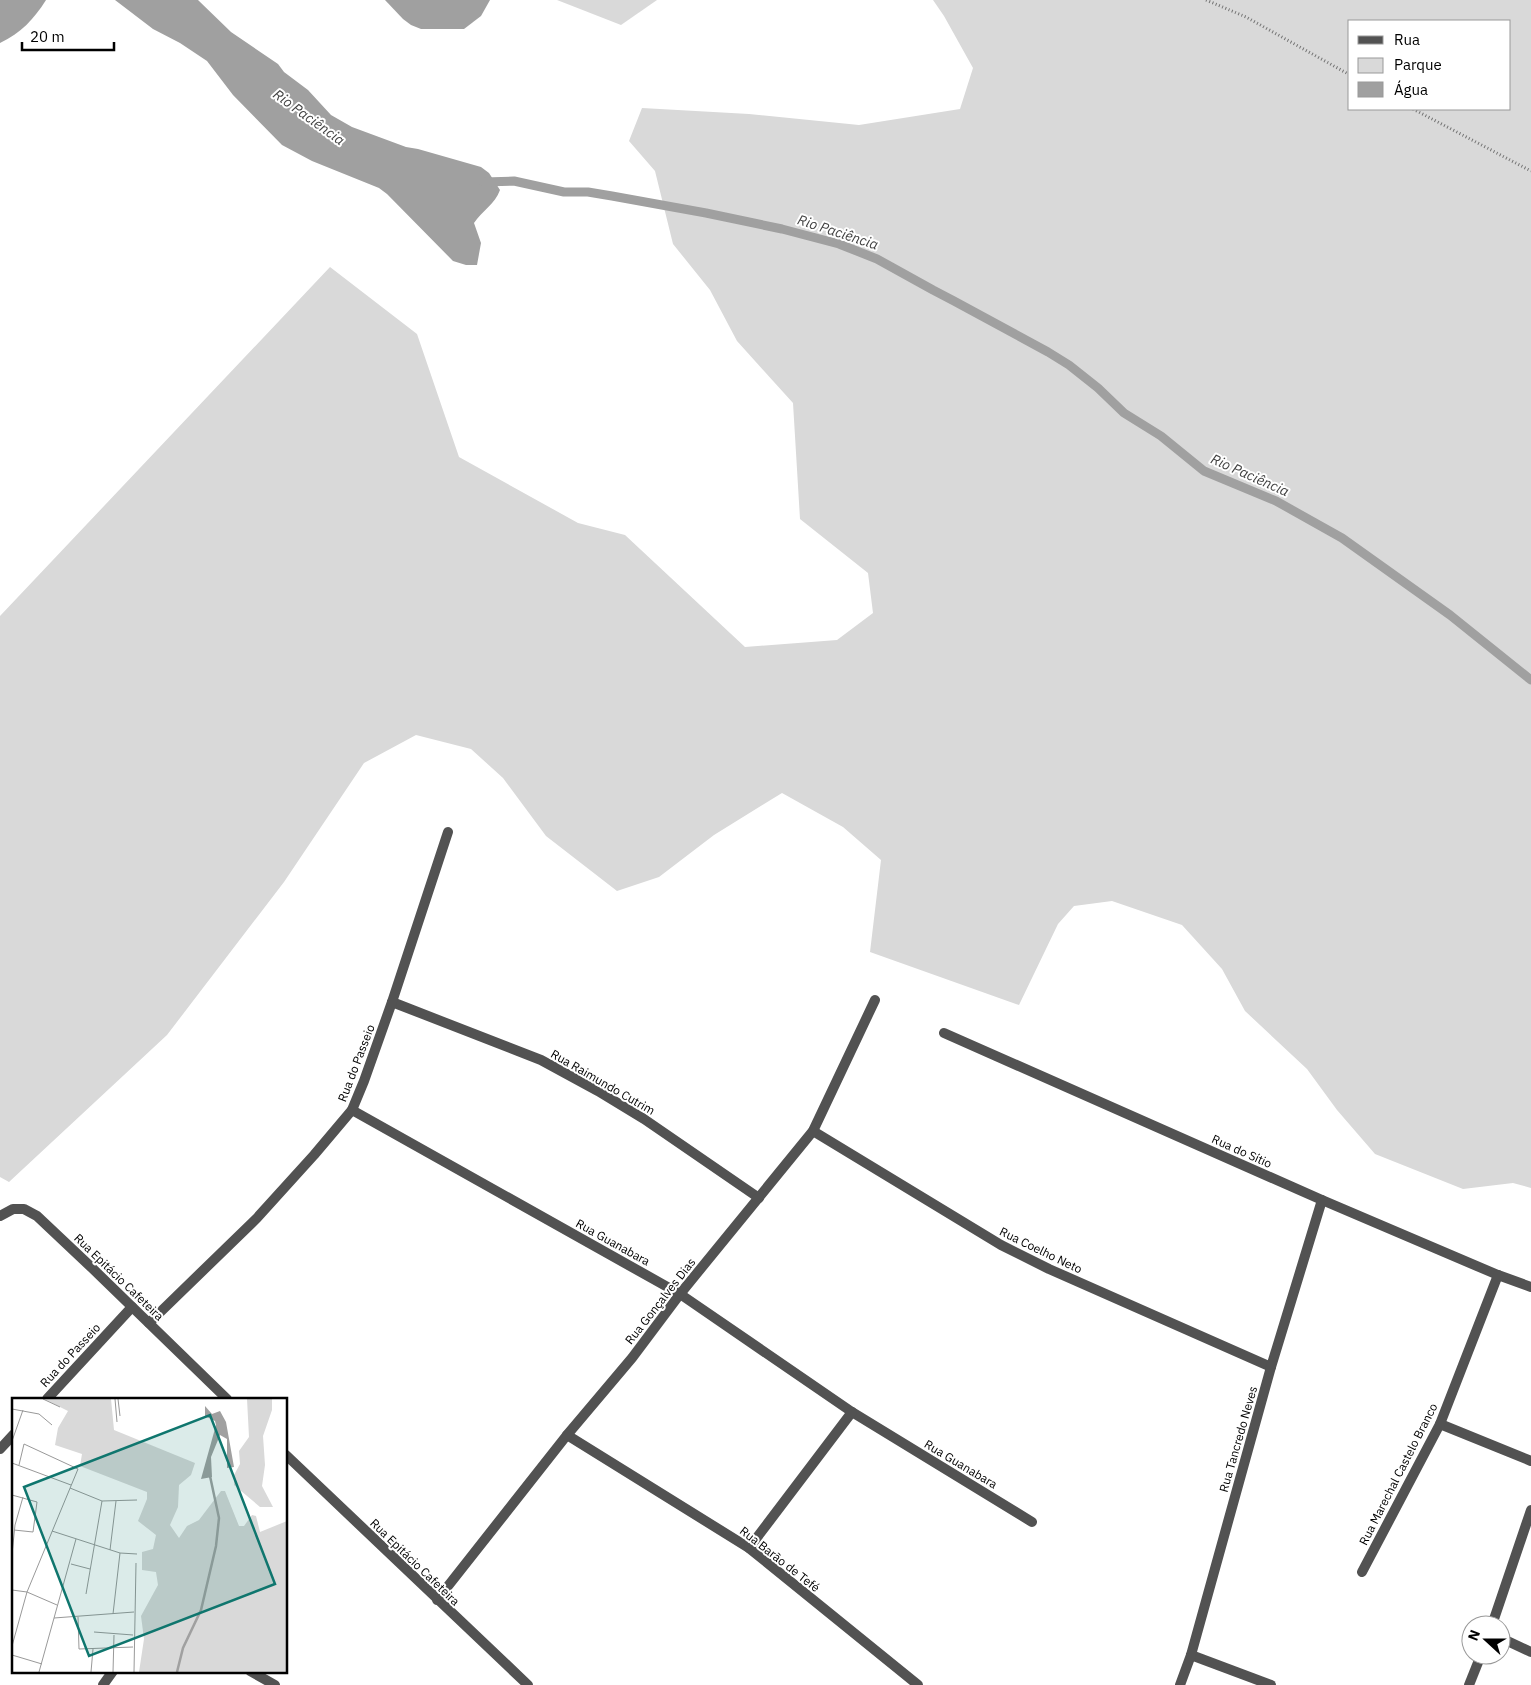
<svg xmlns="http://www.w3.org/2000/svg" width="1531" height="1685" viewBox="0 0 1531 1685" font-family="'IBM Plex Sans',sans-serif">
<rect width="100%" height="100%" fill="#fff"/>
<g fill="#d9d9d9" fill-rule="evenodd">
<polygon points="557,0 657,0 621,25"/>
<path d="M933 0H1531V1188L1513 1183 1463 1189 1375 1154 1337 1110 1307 1069 1245 1011 1222 969 1182 925 1112 901 1074 906 1058 924 1019 1005 870 952 881 860 843 827 782 793 714 835 659 877 617 891 546 836 503 778 471 749 416 735 364 763 284 882 167 1035 9 1182 0 1177V616L330 267 417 334 459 457 578 523 625 535 745 647 837 640 873 613 868 573 800 519 793 403 737 341 710 290 673 244 655 171 629 141 642 108 749 114 859 125 960 109 973 68 944 16ZM1350 21H1510V109H1350Z"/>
</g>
<g fill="#a0a0a0">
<path d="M0 0H46C34 19 21 33 0 43Z"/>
<path d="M115 0H198L231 32 278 64 284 72 308 90 331 115 352 127 406 147 418 149 481 167 489 173 500 190C495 204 482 211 474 223L481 243 477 265H466L453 261 387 194 379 188 312 161 282 145 233 95 207 61 180 43 153 29Z"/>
<polygon points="385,0 490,0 481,16 464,29 421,29 411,25 403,19"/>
</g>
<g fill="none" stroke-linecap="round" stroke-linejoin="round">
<polyline stroke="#a0a0a0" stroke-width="9" points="484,182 514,181 564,192 588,192 612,196 706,213 782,229 839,244 877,259 933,290 954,301 1048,352 1069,365 1098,388 1124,413 1161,436 1204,471 1276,501 1342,538 1450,615 1531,680"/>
<g stroke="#747474" stroke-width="3" stroke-dasharray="1 2.5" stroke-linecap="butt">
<polyline points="1206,0 1246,17 1350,75"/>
<polyline points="1413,109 1531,171"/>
</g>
<g stroke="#525252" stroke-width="10">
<polyline points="392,1002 541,1060 598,1091 644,1119 759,1198"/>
<polyline points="944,1033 1322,1200 1498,1275 1531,1287"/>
<polyline points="352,1110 680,1294 852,1412 1032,1522"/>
<polyline points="813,1131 1001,1245 1049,1269 1271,1367"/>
<polyline points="0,1216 13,1209 24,1209 37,1216 90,1266 227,1399"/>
<polyline points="149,1323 257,1218 314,1155 352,1110 364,1081 392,1002 448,832"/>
<polyline points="47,1399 132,1307"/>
<polyline points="1440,1424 1531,1461"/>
<polyline points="567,1435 749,1548 918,1685"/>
<polyline points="0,1449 14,1434"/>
<polyline points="286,1455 528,1685"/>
<polyline points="749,1548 852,1412"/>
<polyline points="1362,1572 1440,1424 1498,1275"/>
<polyline points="437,1600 567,1435 632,1358 680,1294 813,1131 875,1000"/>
<polyline points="1492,1625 1531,1510"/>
<polyline points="1501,1638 1531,1652"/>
<polyline points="1191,1655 1271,1685"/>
<polyline points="250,1671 275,1685"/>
<polyline points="103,1685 113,1671"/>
<polyline points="1180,1685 1191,1655 1271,1367 1322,1200"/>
<polyline points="1469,1685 1481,1655"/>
</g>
</g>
<g text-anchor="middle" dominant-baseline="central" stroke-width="4" stroke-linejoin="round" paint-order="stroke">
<g font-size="12" fill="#000" stroke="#fff">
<text transform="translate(356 1063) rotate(-69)">Rua do Passeio</text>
<text transform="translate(603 1082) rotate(30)">Rua Raimundo Cutrim</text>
<text transform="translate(1242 1151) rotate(24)">Rua do Sítio</text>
<text transform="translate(613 1242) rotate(29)">Rua Guanabara</text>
<text transform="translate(1041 1250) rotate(26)">Rua Coelho Neto</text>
<text transform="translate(119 1277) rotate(44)">Rua Epitácio Cafeteira</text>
<text transform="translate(660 1301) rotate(-52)">Rua Gonçalves Dias</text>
<text transform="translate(70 1355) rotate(-47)">Rua do Passeio</text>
<text transform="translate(1238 1439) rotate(-74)">Rua Tancredo Neves</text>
<text transform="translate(961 1464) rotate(31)">Rua Guanabara</text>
<text transform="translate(1398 1474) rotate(-63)">Rua Marechal Castelo Branco</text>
<text transform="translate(780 1559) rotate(38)">Rua Barão de Tefé</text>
<text transform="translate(415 1562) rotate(44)">Rua Epitácio Cafeteira</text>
</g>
<g font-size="14" font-style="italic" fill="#414141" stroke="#fff">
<text transform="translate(309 117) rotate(36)">Rio Paciência</text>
<text transform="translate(838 232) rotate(18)">Rio Paciência</text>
<text transform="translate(1250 475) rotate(24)">Rio Paciência</text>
</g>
</g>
<g transform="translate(12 1398)">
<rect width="275" height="275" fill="#fff"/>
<path d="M32 1H99L102 32 183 65 179 77 167 87 166 109 158 127 167 140 175 128 187 122 209 93H213L227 128H232L240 117 244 118 248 134 275 123V274H127L132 241 129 218 146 187 144 174 130 172V154L141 151 144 137 126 123 135 101V94L68 68 70 56 43 47 46 30 56 13ZM235 1H260V12L251 38 253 67 250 88 261 109H248L222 87V77L228 66 227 53 237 39Z" fill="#d9d9d9"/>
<path d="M193 8 200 16 208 13 214 24 222 69 215 70V41L208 37 199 59 200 79 189 81 204 27 203 23 193 18Z" fill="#a0a0a0"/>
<path fill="none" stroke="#a0a0a0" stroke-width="2.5" d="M165 274 171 250 189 212 204 148 207 120 198 78"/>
<path fill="none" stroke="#999" stroke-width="1" d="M31 1 48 9M103 1 105 24M106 1 108 18M0 11 27 16 40 27M0 43 11 12M0 65 59 87M58 90 90 103 125 102M0 97 25 104 21 134 2 132M40 133 108 155 125 156M98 152 104 103M0 156 3 127 11 99M59 166 78 171M0 192 15 194 45 207M74 196 90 103M101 216 108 155M66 219 67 251 121 249M42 220 122 214M82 234 121 237M0 248 15 194 66 71 12 46 7 67M0 257 30 266M27 274 64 141M79 274 81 251M101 274 102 237M122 274 124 165"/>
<path fill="#0f766e" fill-opacity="0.15" stroke="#0f766e" stroke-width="2.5" d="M198 17 263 186 77 258 12 89Z"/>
<rect width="275" height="275" fill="none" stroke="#000" stroke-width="2.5"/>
</g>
<rect x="1348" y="20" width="162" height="90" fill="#ffffff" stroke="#999999"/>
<rect x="1358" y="36" width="25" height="8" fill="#525252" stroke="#999999"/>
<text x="1394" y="45" font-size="15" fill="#000000">Rua</text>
<rect x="1358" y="58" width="25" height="15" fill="#d9d9d9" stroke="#999999"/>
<text x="1394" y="70" font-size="15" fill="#000000">Parque</text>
<rect x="1358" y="82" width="25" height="15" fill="#a0a0a0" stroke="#999999"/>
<text x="1394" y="95" font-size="15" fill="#000000">Água</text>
<g transform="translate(1486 1640) rotate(291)"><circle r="24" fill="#ffffff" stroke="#999999"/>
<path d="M0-4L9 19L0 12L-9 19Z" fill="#000000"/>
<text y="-8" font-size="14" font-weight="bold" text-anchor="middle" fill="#000000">N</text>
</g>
<path d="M22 42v8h92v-8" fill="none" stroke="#000000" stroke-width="2.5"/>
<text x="30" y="42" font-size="15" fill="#000000" stroke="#ffffff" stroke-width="4" paint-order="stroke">20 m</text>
</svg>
